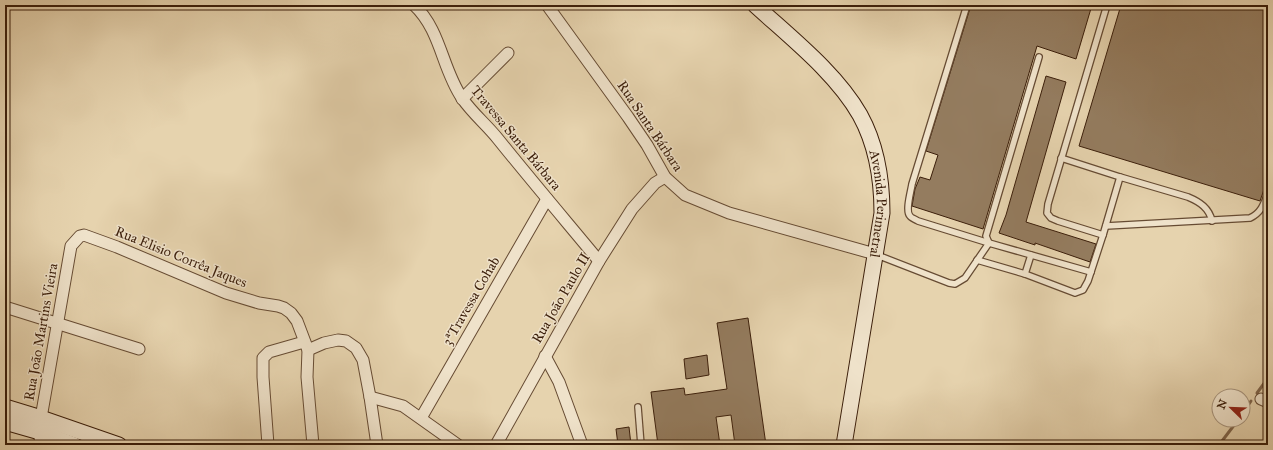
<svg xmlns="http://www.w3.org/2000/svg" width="1273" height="450" viewBox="0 0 1273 450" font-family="'IM FELL Great Primer',serif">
<rect width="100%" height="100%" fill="#e6d3ae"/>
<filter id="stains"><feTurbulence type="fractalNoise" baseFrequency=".005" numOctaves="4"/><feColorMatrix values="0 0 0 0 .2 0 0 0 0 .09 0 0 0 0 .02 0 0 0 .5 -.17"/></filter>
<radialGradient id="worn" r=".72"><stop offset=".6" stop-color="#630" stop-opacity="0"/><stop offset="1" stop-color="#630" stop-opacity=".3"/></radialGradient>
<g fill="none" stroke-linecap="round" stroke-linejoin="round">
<g stroke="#7f654b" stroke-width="3">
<polyline points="1257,393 1268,378"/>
<polyline points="1243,413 1251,401"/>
<polyline points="1219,445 1238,420"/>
</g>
</g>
<g fill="#947c5f" stroke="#3b1e0a">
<polygon points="971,5 1092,5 1076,59 1037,46 983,229 912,206 915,189 920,177 930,180 938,155 926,151"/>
<polygon points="1121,5 1268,5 1268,178 1260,201 1079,146"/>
<polygon points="1046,76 1066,82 1026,222 1096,244 1090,262 1035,243 1035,245 999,233 1006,215"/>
<polygon points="748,318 766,445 735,445 731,415 716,417 720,445 658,445 651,392 684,388 685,395 727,389 717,323"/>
<polygon points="707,355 709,375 686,379 684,359"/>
<polygon points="629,427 631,445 618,445 616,429"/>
</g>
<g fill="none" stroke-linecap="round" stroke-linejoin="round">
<g stroke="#664b33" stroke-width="8">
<g id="lane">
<path d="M967 5 912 184C911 191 905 211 910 216 911 218 915 219 918 221L989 243 1091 272"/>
<path d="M1107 5 1048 204 1047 213 1051 218 1058 221 1103 235 1120 177 1188 197C1200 202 1209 208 1212 221"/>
<polyline points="1061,158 1120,177"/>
<path d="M1106 226 1250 218C1261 213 1264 204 1268 193"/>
<polyline points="877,255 949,283 955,284 965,278 989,243 986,236 1039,57"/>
<polyline points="977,260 1025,274 1075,293 1083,290 1088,281 1103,235"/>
<polyline points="1025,274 1031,255"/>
<polyline points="638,407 641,445"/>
</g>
</g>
<g stroke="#664b33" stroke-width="13">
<g id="street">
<path d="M414 5C441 30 442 69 462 98 472 113 487 125 498 139 531 180 565 220 599 261"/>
<polyline points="547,5 628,117 647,145 665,177 685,195 729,213 875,254"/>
<polyline points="462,99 508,53"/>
<polyline points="5,307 139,349"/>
<polyline points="308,350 324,343 338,340 346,341 356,348 363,360 370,397 377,445"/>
<polyline points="545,356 559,382 582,445"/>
<polyline points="370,397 403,406 458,445"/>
<polyline points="1261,399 1268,402"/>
<polyline points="421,418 547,199"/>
<polyline points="40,445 41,418 71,246 80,236 84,235 117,247 226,293 259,303 278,306 284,308 291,313 297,321 308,350 307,377 313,445"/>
<polyline points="268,445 263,377 263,358 269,352 304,342"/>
<polyline points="496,445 599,261 632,209 655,183 665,177"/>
</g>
</g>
<g stroke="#3b1e0a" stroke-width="17">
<g id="secondary">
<path id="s1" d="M755 5C791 38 836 73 860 115 876 144 882 180 882 213L844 445"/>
<polyline points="5,407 41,418 119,445"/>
<polyline points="5,422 40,432 74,445"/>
</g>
</g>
<use href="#lane" stroke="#efe2ca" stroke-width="5.5"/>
<use href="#street" stroke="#efe2ca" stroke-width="11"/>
<use href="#secondary" stroke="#efe2ca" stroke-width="15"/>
</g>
<g text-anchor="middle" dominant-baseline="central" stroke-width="3" stroke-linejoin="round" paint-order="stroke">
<g font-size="14" fill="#3b1e0a" stroke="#efe2ca">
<text transform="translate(650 126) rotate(56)">Rua Santa Bárbara</text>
<text transform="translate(516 138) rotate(50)">Travessa Santa Bárbara</text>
<text stroke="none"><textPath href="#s1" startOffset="245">Avenida Perimetral</textPath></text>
<text transform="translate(181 257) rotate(22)">Rua Elisio Corrêa Jaques</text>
<text transform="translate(561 298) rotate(-60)">Rua João Paulo II</text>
<text transform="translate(471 301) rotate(-60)">3ªTravessa Cohab</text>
<text transform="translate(41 332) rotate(-80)">Rua João Martins Vieira</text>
</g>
</g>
<rect width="1273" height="450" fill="none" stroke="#e6d3ae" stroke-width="20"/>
<rect x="6" y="6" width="1261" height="438" fill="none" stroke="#3b1e0a" stroke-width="2"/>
<rect x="10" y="10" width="1253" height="430" fill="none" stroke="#3b1e0a"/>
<g transform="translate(1231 408) rotate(293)"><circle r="19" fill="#efe2ca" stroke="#a7947d"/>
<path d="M0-3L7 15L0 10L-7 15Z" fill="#8f2418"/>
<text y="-6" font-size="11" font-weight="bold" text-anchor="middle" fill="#3b1e0a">N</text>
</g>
<rect width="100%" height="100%" filter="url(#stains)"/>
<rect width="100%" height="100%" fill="url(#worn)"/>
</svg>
